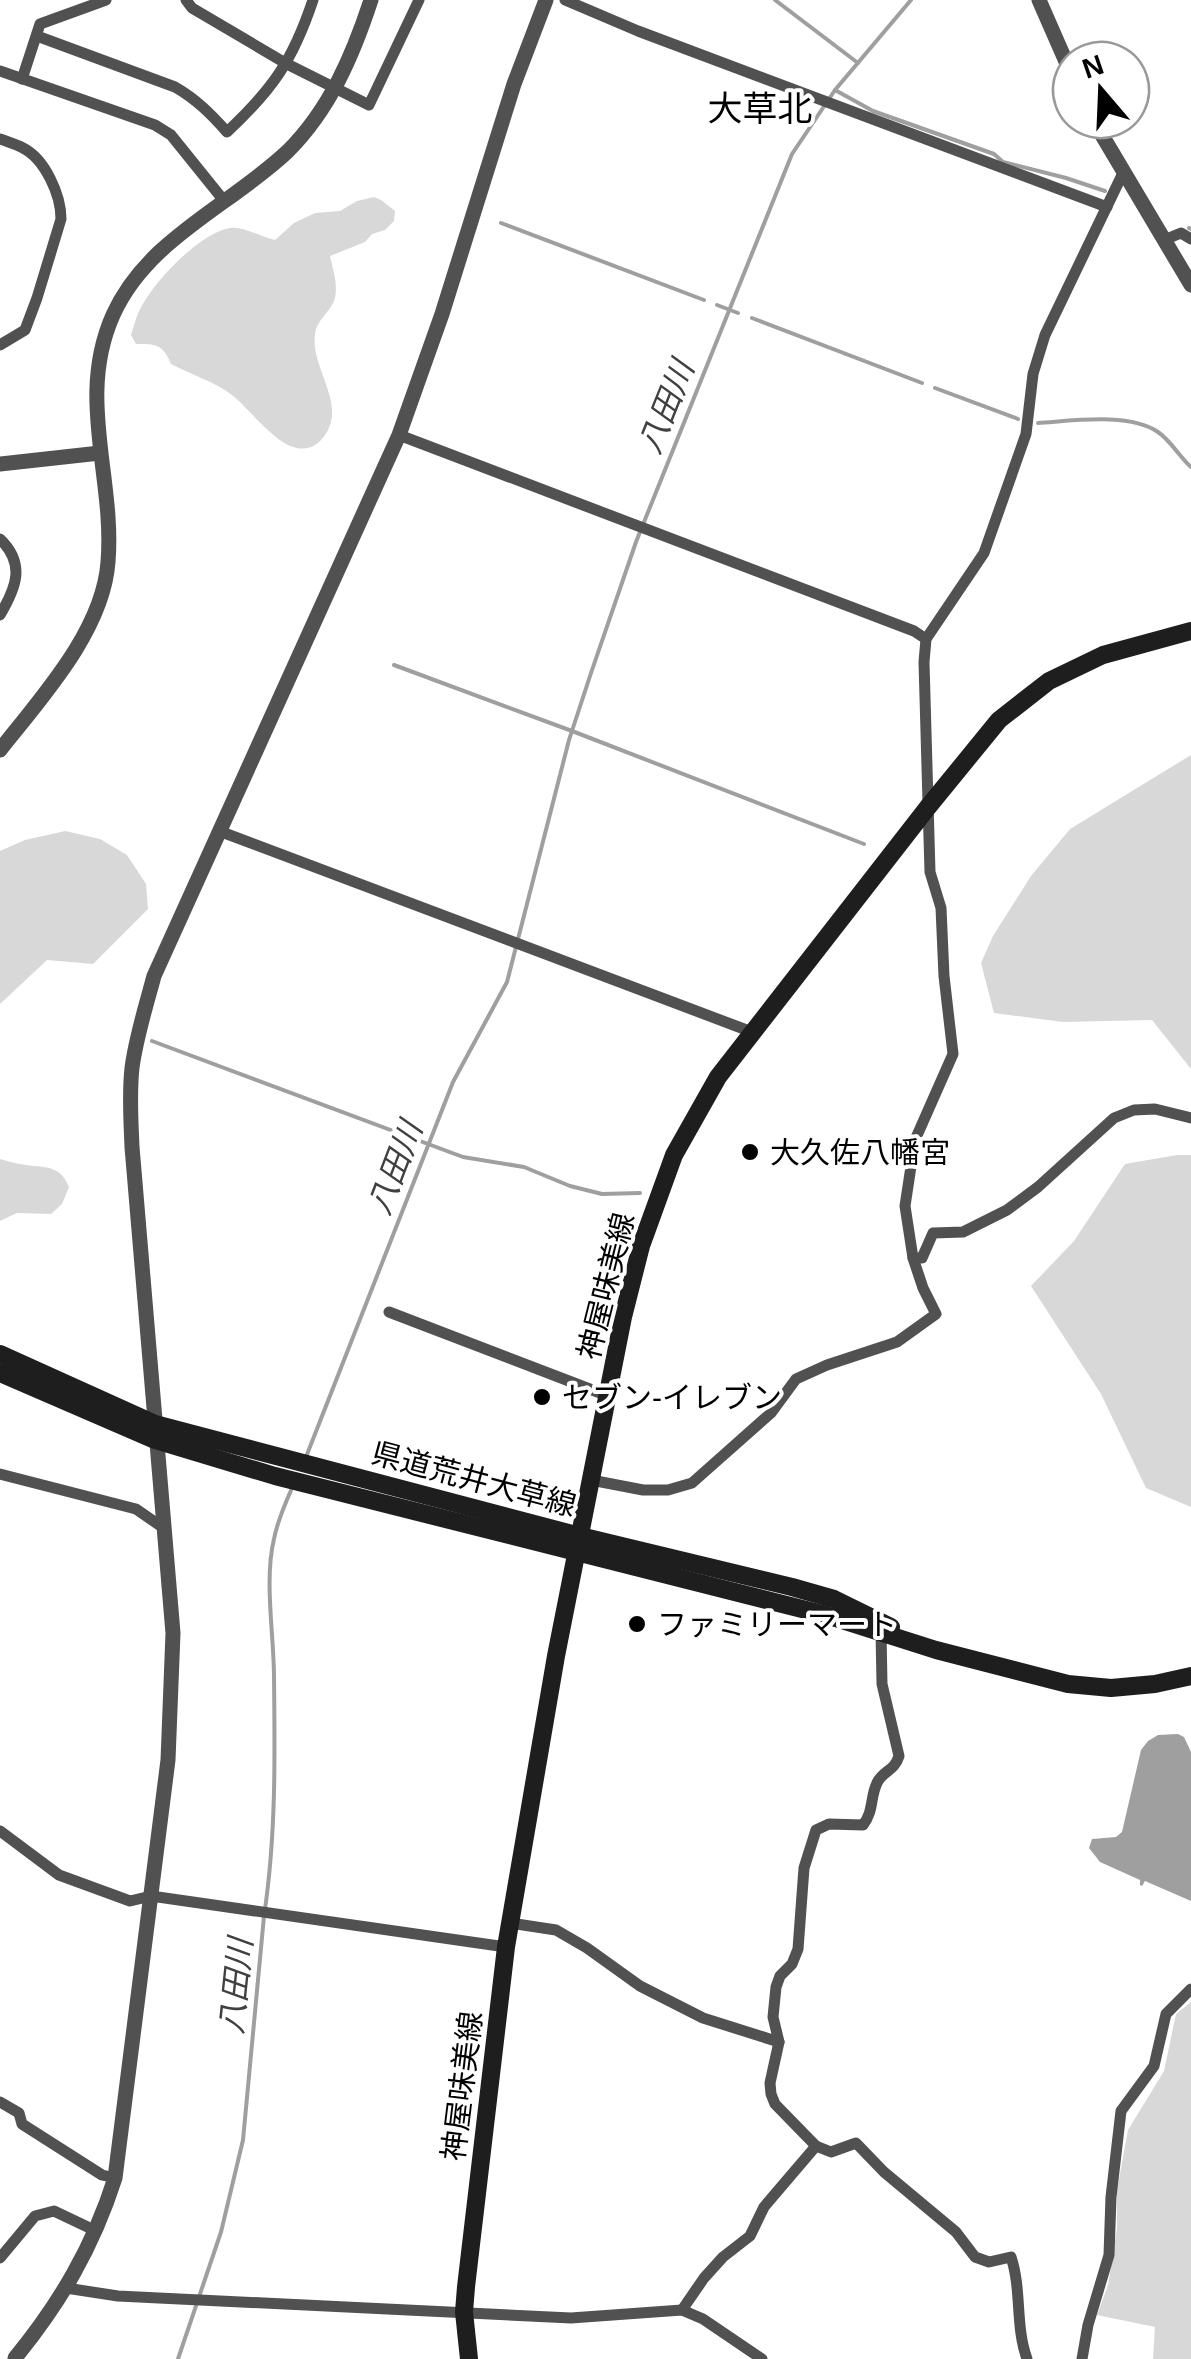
<svg xmlns="http://www.w3.org/2000/svg" width="1191" height="2359" viewBox="0 0 1191 2359" font-family="Arial,'Noto Sans JP',sans-serif">
<rect width="100%" height="100%" fill="#fff"/>
<g fill="#d8d8d8">
<path d="M374 197 381 200 395 211 394 221 385 230 372 234 365 242 330 256C333 270 339 287 334 301 329 313 316 321 315 334 311 361 334 389 332 416 331 426 326 436 318 443 289 466 254 412 232 395 215 382 190 374 171 364 163 344 156 344 136 344L131 335C135 322 138 310 146 299 161 275 201 233 230 228 244 226 260 237 275 240L294 223 315 213 340 211 357 201Z"/>
<polygon points="1191,755 1191,1069 1152,1020 1063,1022 994,1013 981,963 993,936 1031,876 1070,829"/>
<polygon points="65,831 100,839 127,855 146,884 148,909 93,964 47,960 0,1004 0,851 25,840"/>
<polygon points="1177,1155 1191,1155 1191,1507 1146,1488 1101,1394 1031,1286 1074,1241 1125,1164"/>
<path d="M0 1159C8 1161 17 1164 26 1165 47 1168 60 1165 69 1187L62 1204 51 1214 17 1213 0 1221Z"/>
<polygon points="1191,2002 1191,2359 1153,2359 1155,2327 1097,2315 1108,2285 1117,2229 1117,2190 1128,2130 1164,2071 1176,2014"/>
</g>
<polygon fill="#9f9f9f" points="1178,1734 1184,1737 1191,1752 1191,1901 1145,1881 1142,1886 1140,1885 1140,1880 1100,1862 1089,1848 1092,1839 1116,1837 1122,1832 1141,1750 1148,1741 1158,1735"/>
<g fill="none" stroke-linecap="round" stroke-linejoin="round">
<g stroke="#9f9f9f" stroke-width="4">
<polyline points="775,0 858,63"/>
<polyline points="835,90 873,111 994,154 1003,162 1066,178 1105,191"/>
<polyline points="501,223 704,300"/>
<polyline points="1189,228 1191,229"/>
<polyline points="717,305 738,313"/>
<polyline points="752,318 922,383"/>
<polyline points="935,388 1018,419"/>
<path d="M1038 423C1071 421 1129 412 1158 432 1171 441 1179 456 1191 467"/>
<polyline points="394,665 572,731 864,844"/>
<polyline points="152,1041 463,1157 524,1167 570,1186 602,1194 640,1193"/>
<polyline points="306,1457 453,1082 507,982 569,740 591,673 636,542 792,154 835,90 911,0"/>
<path d="M178 2359 221 2232 243 2140 264 1916C276 1837 275 1756 274 1677 274 1635 264 1580 274 1539 277 1522 285 1504 292 1488"/>
</g>
<g stroke="#515151" stroke-width="11">
<polyline points="186,0 192,8 287,64 369,105 419,0"/>
<polyline points="565,0 638,31 1107,207"/>
<path d="M37 36 175 87C196 99 211 114 227 132 273 89 293 60 313 0"/>
<polyline points="0,71 155,125 171,135 225,202"/>
<polyline points="22,79 40,24 106,0"/>
<path d="M0 139C8 142 16 144 23 148 45 159 61 195 61 219L37 298 25 330 0 345"/>
<polyline points="1164,240 1181,233 1191,239"/>
<polyline points="399,435 914,631 926,639"/>
<path d="M0 539C26 564 16 588 0 615"/>
<polyline points="219,831 752,1032"/>
<polyline points="913,1258 922,1258 933,1233 963,1232 1007,1210 1038,1187 1114,1118 1134,1110 1155,1109 1191,1118"/>
<polyline points="389,1312 608,1396"/>
<polyline points="0,1474 136,1509 165,1529"/>
<polyline points="591,1480 643,1490 668,1490 692,1483 771,1413 796,1379 827,1365 897,1342 936,1314 923,1288 913,1258 905,1206 915,1140 953,1054 944,976 941,908 930,872 924,662 926,639 984,553 1026,434 1033,374 1045,335 1123,173"/>
<path d="M881 1632 882 1684 899 1756C894 1772 883 1770 877 1783 870 1797 874 1811 863 1825L829 1824 816 1830 804 1868 798 1949 792 1964 780 1976 776 1987 773 2017 779 2042 770 2083 771 2094 775 2104 816 2146 831 2152 856 2143 884 2172 956 2232 975 2257 989 2262 1011 2257C1022 2290 1015 2326 1027 2359"/>
<polyline points="0,1831 59,1875 130,1901 151,1896 506,1947"/>
<polyline points="510,1923 556,1930 587,1948 640,1986 703,2018 779,2042"/>
<polyline points="0,2102 19,2113 22,2124 102,2175 115,2178"/>
<polyline points="0,2258 35,2216 54,2211 96,2231"/>
<polyline points="66,2288 118,2296 571,2318 682,2310 703,2319 762,2359"/>
<polyline points="682,2310 704,2278 723,2257 750,2236 764,2207 816,2146"/>
<polyline points="1082,2359 1088,2325 1109,2255 1111,2197 1121,2111 1154,2066 1166,2014 1191,1989"/>
</g>
<g stroke="#515151" stroke-width="15">
<polyline points="1039,0 1071,73"/>
<polyline points="1093,120 1191,285"/>
<polyline points="0,464 100,453"/>
<path d="M0 750C41 698 103 631 108 562 115 478 76 398 113 315 147 239 230 206 288 151 330 109 353 55 371 0"/>
<path d="M15 2358C60 2303 93 2247 115 2178L168 1760 173 1633 132 1147C131 1121 129 1094 132 1068 136 1037 146 1006 154 976L399 435 442 314 514 84 546 0"/>
</g>
<g stroke="#1e1e1e" stroke-width="18">
<polyline points="0,1354 155,1424 580,1536 792,1587 834,1599 891,1627"/>
<polyline points="0,1373 155,1440 275,1476 826,1615 936,1650 1068,1684 1111,1688 1155,1684 1191,1676"/>
<polyline points="469,2359 464,2312 466,2287 506,1947 556,1656 623,1317 641,1246 674,1155 718,1077 928,807 999,720 1049,681 1103,655 1191,631"/>
</g>
</g>
<g fill="#000" stroke="#fff" stroke-width="4">
<circle cx="750" cy="1152" r="10"/>
<circle cx="542" cy="1397" r="10"/>
<circle cx="637" cy="1624" r="10"/>
</g>
<g text-anchor="middle" dominant-baseline="central" stroke-width="8" stroke-linejoin="round" paint-order="stroke">
<g font-size="30" fill="#000" stroke="#fff" text-anchor="start">
<text x="770" y="1152">大久佐八幡宮</text>
<text x="562" y="1397">セブン-イレブン</text>
<text x="657" y="1624">ファミリーマート</text>
</g>
<g font-size="30" fill="#000" stroke="#fff">
<text transform="translate(606 1286) rotate(-76)">神屋味美線</text>
<text transform="translate(474 1479) rotate(15)">県道荒井大草線</text>
<text transform="translate(462 2086) rotate(-83)">神屋味美線</text>
</g>
<g font-size="32" font-style="italic" fill="#404040" stroke="#fff">
<text transform="translate(666 407) rotate(-68)">八田川</text>
<text transform="translate(395 1168) rotate(-69)">八田川</text>
<text transform="translate(236 1986) rotate(-84)">八田川</text>
</g>
<g font-size="35" fill="#000" stroke="#fff">
<text x="760" y="108">大草北</text>
</g>
</g>
<g transform="translate(1101 90) rotate(341)"><circle r="48" fill="#ffffff" stroke="#999999" stroke-width="2.5"/>
<path d="M0-8L18 38L0 25L-18 38Z" fill="#000000"/>
<text y="-15" font-size="28" font-weight="bold" text-anchor="middle" fill="#000000">N</text>
</g>
</svg>
